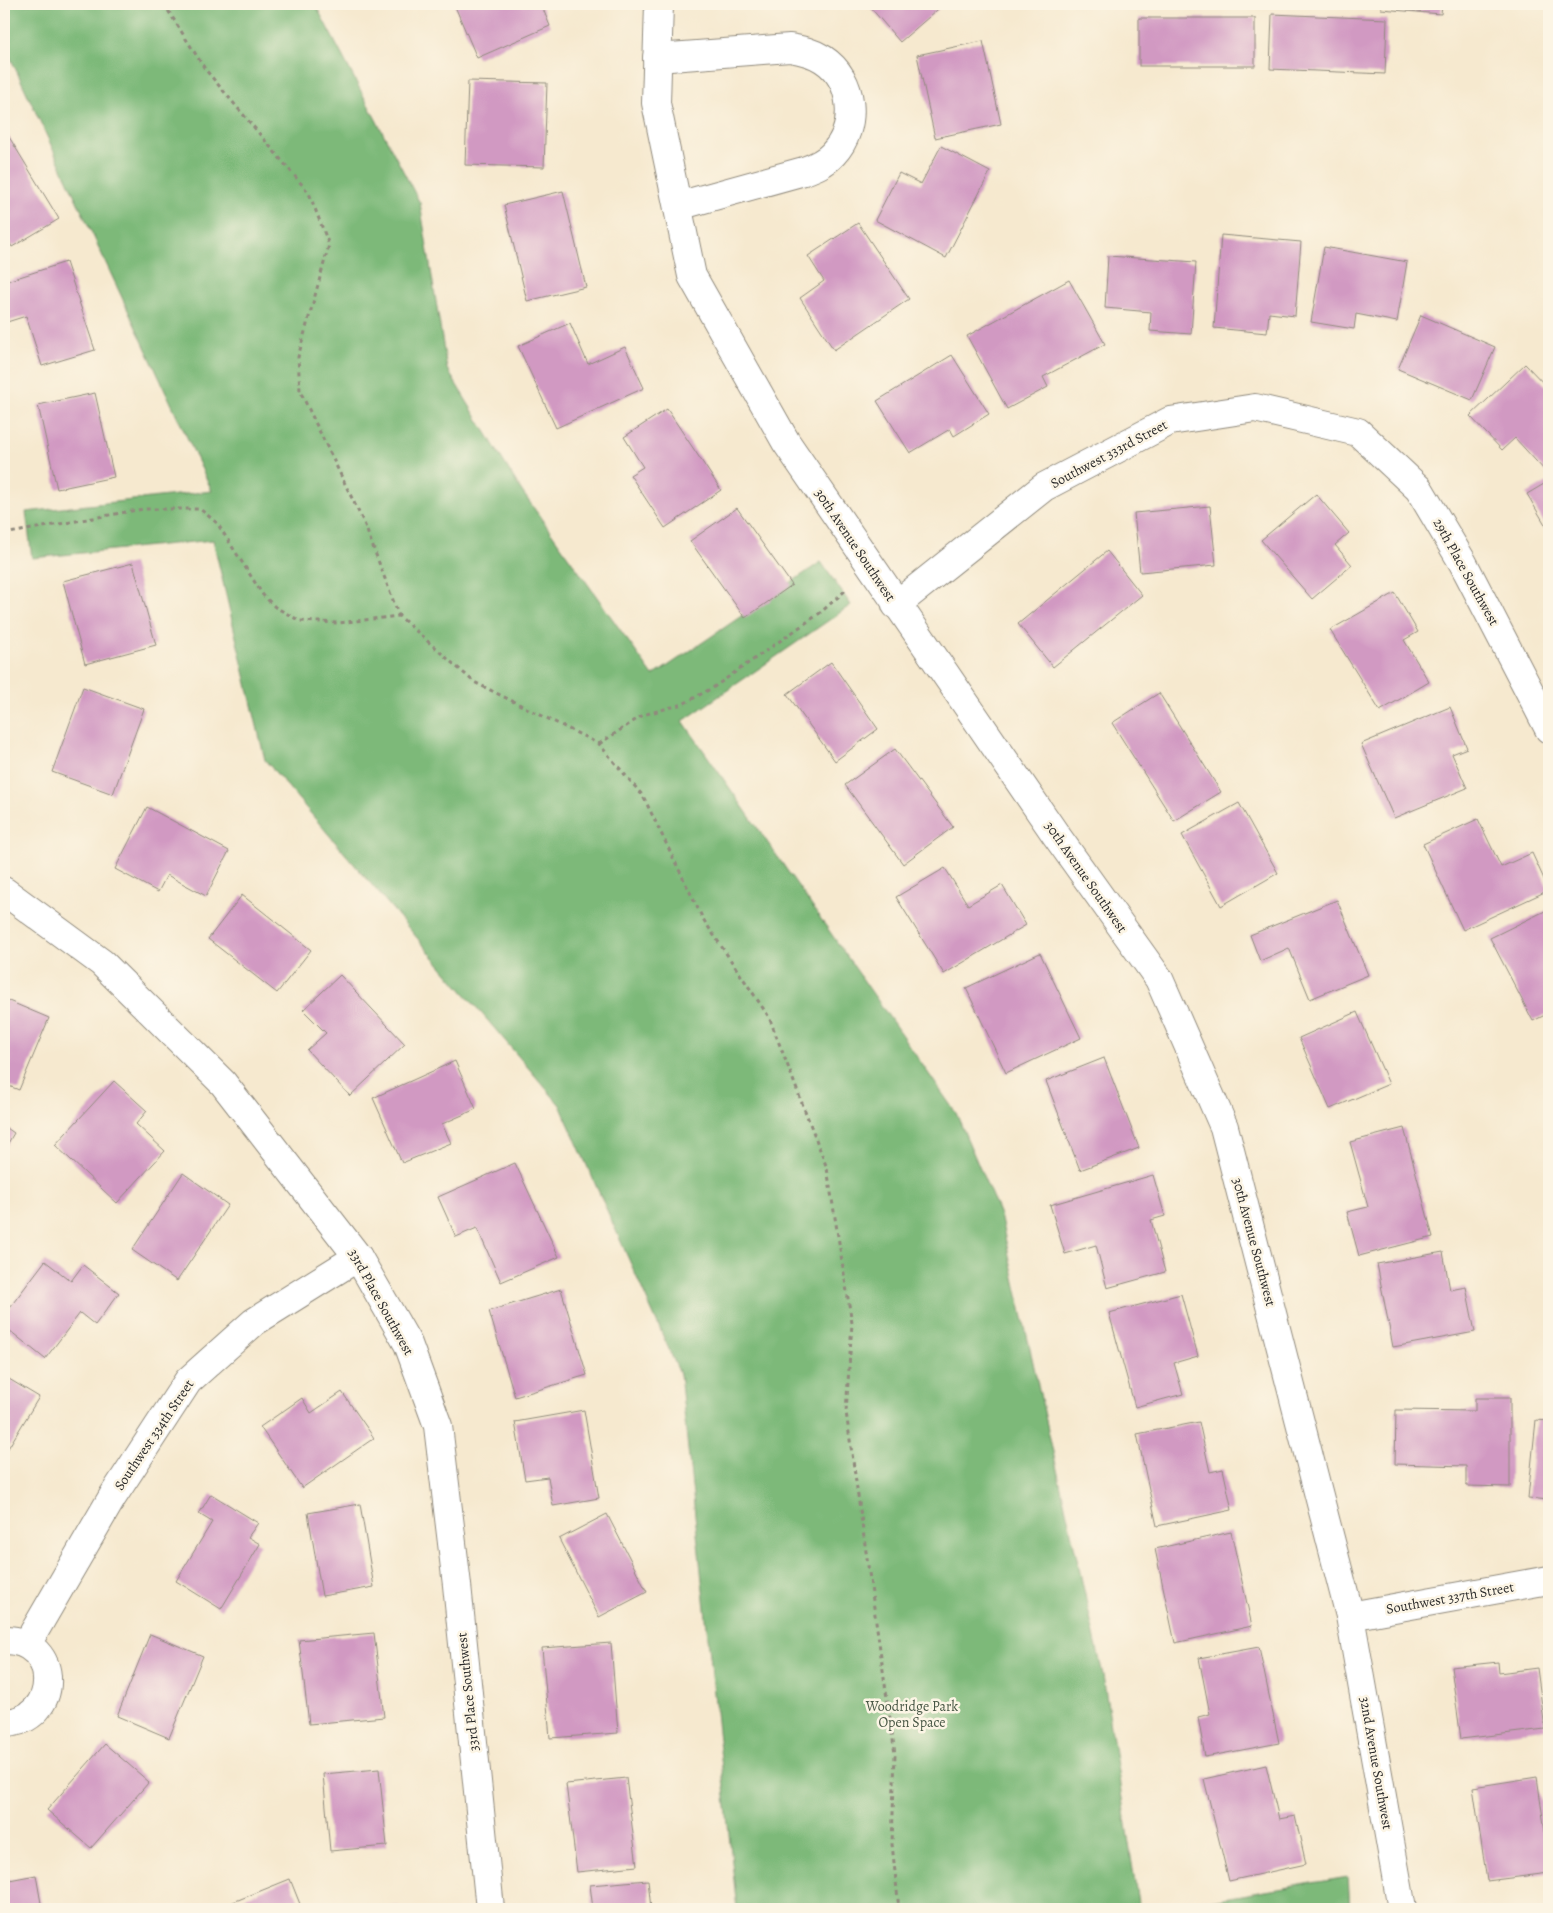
<svg xmlns="http://www.w3.org/2000/svg" width="1553" height="1913" viewBox="0 0 1553 1913" font-family="Alegreya,serif">
<rect width="100%" height="100%" fill="#fcf5e5"/>
<filter id="ink" filterUnits="userSpaceOnUse"><feTurbulence type="fractalNoise" baseFrequency=".02" numOctaves="2"/><feDisplacementMap in="SourceGraphic" scale="10" xChannelSelector="R" yChannelSelector="G"/><feConvolveMatrix kernelMatrix="1 2 1 2 8 2 1 2 1" color-interpolation-filters="sRGB"/></filter>
<filter id="wash" filterUnits="userSpaceOnUse"><feTurbulence type="fractalNoise" baseFrequency=".0096" numOctaves="4" result="noise"/><feDisplacementMap in="SourceGraphic" scale="20" xChannelSelector="R" yChannelSelector="G"/><feGaussianBlur stdDeviation="1.12" result="paint"/><feColorMatrix in="noise" values="0 0 0 0 0 0 0 0 0 0 0 0 0 0 0 0 0 1.4 0 .05"/><feComposite in="paint" operator="in"/></filter>
<g filter="url(#wash)">
<rect width="100%" height="100%" fill="#f6e9cf"/>
<g fill="#7db979" stroke="#547252">
<polygon points="4,4 315,4 420,203 447,369 521,490 653,676 821,562 851,605 683,721 956,1113 1000,1215 1103,1675 1139,1909 737,1909 680,1374 560,1105 265,760 213,540 32,558 26,512 212,491 4,44"/>
<polygon points="1348,1877 1350,1909 1160,1909"/>
</g>
<g id="blocks">
<g fill="#d199c2">
<polygon points="454,4 541,4 550,26 477,58"/>
<polygon points="874,4 944,4 900,42 870,7"/>
<polygon points="1381,4 1442,4 1441,14 1381,9"/>
<polygon points="1272,14 1387,19 1385,74 1270,69"/>
<rect x="1139" y="18" width="116" height="48"/>
<polygon points="983,41 1001,124 935,138 917,55"/>
<polygon points="468,81 547,83 544,167 465,165"/>
<polygon points="6,132 59,219 12,247 4,233 4,133"/>
<polygon points="941,146 990,172 946,258 875,220 899,173 921,184"/>
<polygon points="563,191 586,287 527,301 504,205"/>
<polygon points="858,223 909,299 834,350 800,298 824,281 808,256"/>
<polygon points="1221,235 1301,242 1295,316 1269,313 1267,333 1214,328"/>
<polygon points="1324,247 1407,262 1397,322 1356,314 1354,329 1311,322"/>
<polygon points="1108,256 1196,262 1191,334 1150,331 1151,312 1105,308"/>
<polygon points="66,262 95,350 42,366 26,316 7,322 4,310 4,282"/>
<polygon points="1069,280 1105,344 1043,377 1048,387 1007,409 967,336"/>
<polygon points="1421,315 1495,347 1472,400 1398,369"/>
<polygon points="570,323 588,364 625,347 644,388 556,428 518,346"/>
<polygon points="952,355 989,414 954,436 950,429 910,453 877,401"/>
<polygon points="1525,364 1549,389 1549,469 1546,472 1515,438 1502,450 1470,416"/>
<polygon points="95,393 114,477 57,489 38,405"/>
<polygon points="667,409 721,490 665,528 630,475 643,467 624,437"/>
<polygon points="1549,481 1549,531 1527,494"/>
<polygon points="1316,494 1349,533 1335,545 1352,565 1312,599 1261,540"/>
<polygon points="1210,506 1216,565 1140,572 1134,513"/>
<polygon points="737,508 792,585 745,618 690,541"/>
<polygon points="1107,551 1142,595 1053,667 1018,624"/>
<polygon points="133,563 156,645 85,664 63,581"/>
<polygon points="1395,593 1418,632 1404,640 1429,682 1380,711 1330,630"/>
<polygon points="831,662 878,729 835,761 787,694"/>
<polygon points="83,687 144,709 113,794 52,772"/>
<polygon points="1159,693 1221,792 1174,821 1112,723"/>
<polygon points="1450,707 1467,748 1452,754 1467,788 1394,818 1361,744"/>
<polygon points="895,749 953,827 903,864 845,785"/>
<polygon points="1239,803 1278,873 1221,906 1182,835"/>
<polygon points="147,807 229,851 206,896 167,875 158,892 115,869"/>
<polygon points="1478,819 1501,867 1532,853 1549,890 1463,930 1423,844"/>
<polygon points="945,868 968,905 1002,885 1026,925 944,974 896,897"/>
<polygon points="242,895 311,950 277,993 208,939"/>
<polygon points="1337,900 1368,975 1310,999 1289,948 1260,961 1250,935"/>
<polygon points="1549,909 1549,1013 1533,1021 1490,938"/>
<polygon points="1040,953 1081,1038 1006,1073 966,988"/>
<polygon points="340,975 405,1044 350,1096 307,1050 326,1033 303,1010"/>
<polygon points="4,999 49,1018 19,1090 4,1084"/>
<polygon points="1357,1012 1389,1084 1330,1109 1299,1038"/>
<polygon points="1104,1058 1139,1148 1080,1170 1046,1081"/>
<polygon points="455,1061 476,1109 442,1124 451,1143 402,1163 373,1098"/>
<polygon points="114,1081 147,1111 136,1124 165,1151 117,1203 55,1145"/>
<polygon points="4,1126 14,1133 4,1150"/>
<polygon points="1404,1128 1433,1237 1359,1256 1347,1212 1368,1207 1350,1142"/>
<polygon points="515,1163 559,1257 501,1282 477,1228 456,1237 438,1197"/>
<polygon points="183,1173 228,1205 177,1281 132,1250"/>
<polygon points="1153,1175 1165,1216 1151,1220 1165,1272 1107,1288 1096,1245 1065,1254 1050,1205"/>
<polygon points="1443,1252 1450,1290 1466,1287 1475,1332 1393,1347 1377,1264"/>
<polygon points="45,1261 71,1281 83,1265 119,1293 95,1325 80,1313 45,1359 4,1326 4,1315"/>
<polygon points="561,1289 587,1375 515,1397 489,1311"/>
<polygon points="1181,1294 1198,1356 1174,1363 1183,1394 1135,1407 1109,1313"/>
<polygon points="4,1376 39,1397 4,1455"/>
<polygon points="342,1392 374,1438 302,1488 260,1427 302,1398 311,1413"/>
<polygon points="1475,1398 1510,1398 1510,1487 1466,1486 1466,1466 1395,1464 1396,1410 1475,1411"/>
<polygon points="584,1410 599,1498 553,1506 548,1477 525,1480 515,1422"/>
<polygon points="1536,1420 1549,1421 1549,1500 1528,1498"/>
<polygon points="1199,1422 1210,1472 1223,1469 1232,1510 1157,1526 1137,1434"/>
<polygon points="211,1494 258,1523 248,1537 260,1544 221,1609 176,1581 212,1522 199,1514"/>
<polygon points="360,1504 374,1587 322,1596 308,1513"/>
<polygon points="607,1514 647,1592 599,1617 559,1539"/>
<polygon points="1231,1532 1252,1626 1175,1643 1155,1549"/>
<polygon points="374,1633 384,1717 309,1724 299,1640"/>
<polygon points="150,1634 203,1656 169,1738 117,1716"/>
<polygon points="611,1643 618,1733 550,1738 542,1648"/>
<polygon points="1259,1647 1279,1743 1205,1757 1198,1717 1210,1714 1199,1658"/>
<polygon points="1498,1662 1499,1673 1537,1668 1545,1729 1461,1739 1451,1667"/>
<polygon points="105,1744 149,1782 91,1848 47,1810"/>
<polygon points="1266,1765 1279,1819 1295,1816 1306,1864 1229,1881 1204,1779"/>
<polygon points="379,1769 387,1846 330,1851 323,1774"/>
<polygon points="1537,1777 1549,1859 1549,1873 1487,1881 1473,1787"/>
<polygon points="626,1778 637,1866 577,1872 566,1784"/>
<polygon points="36,1875 42,1909 4,1909 4,1881"/>
<polygon points="290,1879 302,1909 216,1909"/>
<polygon points="648,1880 651,1909 593,1909 590,1885"/>
<polygon points="399,1906 399,1909 378,1909 378,1908"/>
</g>
</g>
</g>
<g filter="url(#ink)">
<use href="#blocks" fill-opacity="0" stroke="#908a7d" stroke-width="1"/>
<g fill="none" stroke-linecap="round" stroke-linejoin="round">
<g stroke="#908a7d" stroke-width="30">
<g id="minor">
<polyline points="659,4 656,103 692,276 786,442 1056,835 1159,979 1224,1127 1350,1616 1402,1909"/>
<path d="M657 58 790 48C802 50 812 52 823 59 854 79 859 127 833 154 825 163 815 167 804 171L678 206"/>
<polyline points="896,605 1044,487 1170,421 1255,408 1358,432 1419,489 1463,563 1549,729"/>
<polyline points="4,891 102,963 223,1083 358,1257 408,1344 438,1426 457,1585 490,1909"/>
<polyline points="1350,1616 1549,1580"/>
<path d="M4 1640C62 1639 61 1722 4 1723"/>
<polyline points="27,1644 113,1496 188,1381 254,1322 358,1257"/>
</g>
</g>
<g stroke="#908a7d" stroke-width="3" stroke-dasharray="4 4" stroke-linecap="butt">
<polyline points="164,4 205,69 309,193 329,245 298,357 300,391 364,523 399,616 474,682 599,744 643,796 703,919 769,1017 827,1168 852,1323 846,1412 895,1754 892,1844 899,1909"/>
<polyline points="4,534 143,509 200,509 217,523 263,595 275,607 300,621 338,623 399,616"/>
<polyline points="599,744 643,715 683,704 714,687 820,613 847,589"/>
</g>
<use href="#minor" stroke="#fff" stroke-width="28"/>
</g>
</g>
<g text-anchor="middle" dominant-baseline="central" stroke-width="5" stroke-linejoin="round" paint-order="stroke">
<g font-size="14" fill="#2b2b2b" stroke="#fcf5e5">
<text transform="translate(1109 454) rotate(-28)">Southwest 333rd Street</text>
<text transform="translate(855 545) rotate(56)">30th Avenue Southwest</text>
<text transform="translate(1466 572) rotate(61)">29th Place Southwest</text>
<text transform="translate(1086 877) rotate(55)">30th Avenue Southwest</text>
<text transform="translate(1254 1242) rotate(75)">30th Avenue Southwest</text>
<text transform="translate(381 1302) rotate(61)">33rd Place Southwest</text>
<text transform="translate(154 1435) rotate(-56)">Southwest 334th Street</text>
<text transform="translate(1450 1598) rotate(-10)">Southwest 337th Street</text>
<text transform="translate(468 1692) rotate(-96)">33rd Place Southwest</text>
<text transform="translate(1376 1763) rotate(80)">32nd Avenue Southwest</text>
</g>
<g font-size="14" fill="#475644" stroke="#fcf5e5">
<text x="912" y="1706">Woodridge Park<tspan x="912" dy="16">Open Space</tspan></text>
</g>
</g>
<rect width="1553" height="1913" fill="none" stroke="#fcf5e5" stroke-width="20"/>
</svg>
